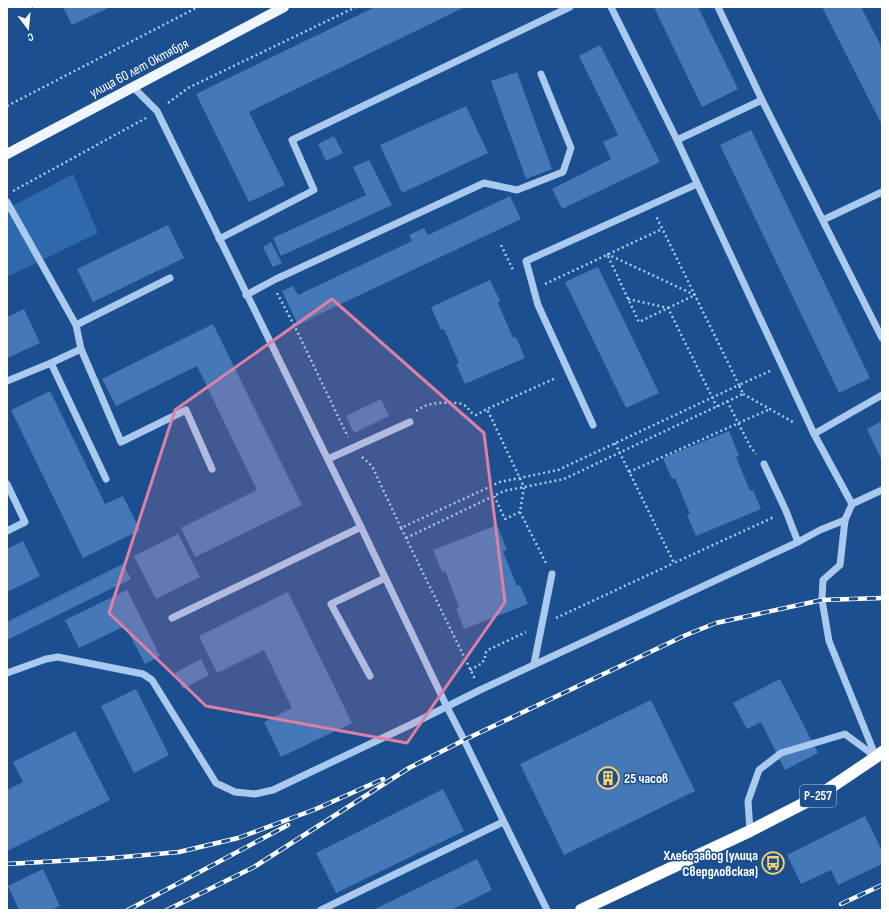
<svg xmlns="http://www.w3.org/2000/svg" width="889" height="917" viewBox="0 0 889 917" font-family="'Sofia Sans Condensed',sans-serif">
<rect width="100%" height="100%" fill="#1b4f8f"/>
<polygon fill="#2e69ad" points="73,174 98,233 7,277 7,209"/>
<g fill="#4478b7">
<polygon points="63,7 110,7 72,25"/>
<polygon points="375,7 465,7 249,112 285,185 249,202 196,94"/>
<polygon points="654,7 698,7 738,89 702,107"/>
<polygon points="822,7 861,7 882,48 882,125"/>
<polygon points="600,45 660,162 562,209 552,189 611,159 603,142 618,135 579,56"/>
<polygon points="517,72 552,169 526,179 491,81"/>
<polygon points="466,106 488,153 402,193 380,145"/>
<polygon points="751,130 870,378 839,393 720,145"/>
<polygon points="334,136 343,153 326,161 318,144"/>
<polygon points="369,160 392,205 281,256 273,238 366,195 353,167"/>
<polygon points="510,196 521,219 309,319 303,307 309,320 298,325 282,291 293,286 298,295 412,241 409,235 424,228 428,235"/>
<polygon points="168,225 184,258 93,302 77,269"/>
<polygon points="271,242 282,263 273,267 263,247"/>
<polygon points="598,267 659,393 626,408 565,282"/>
<polygon points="490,280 500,301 498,303 513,338 516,337 525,358 465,384 456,364 459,363 444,329 441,330 431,307"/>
<polygon points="24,309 40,343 7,358 7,317"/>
<polygon points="213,324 302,505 195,557 181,528 257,490 197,366 116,406 102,379"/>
<polygon points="50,391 105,504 123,496 140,530 83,558 11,410"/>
<polygon points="381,399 389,416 354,433 346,416"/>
<polygon points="882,421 882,461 867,429"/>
<polygon points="729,431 739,456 736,457 750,491 753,490 761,509 696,536 687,515 690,514 675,478 672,479 663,458"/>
<polygon points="497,525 507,550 503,551 517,586 520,585 528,604 464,629 456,608 459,607 445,571 442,572 433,550"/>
<polygon points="178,534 200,577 156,599 134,556"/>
<polygon points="23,541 40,576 7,592 7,549"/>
<polygon points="123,564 131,579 7,640 7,622"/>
<polygon points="127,590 160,656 145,664 125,626 79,648 65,620"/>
<polygon points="288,592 352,723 281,757 264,722 292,708 264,650 217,673 199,636"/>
<polygon points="201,659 209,675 183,689 175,673"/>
<polygon points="780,679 818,753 785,770 761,722 747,729 733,703"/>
<polygon points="136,689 169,755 134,773 101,706"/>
<polygon points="651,700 695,791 564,855 520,764"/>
<polygon points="75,731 110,800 7,851 7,790 23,782 13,762"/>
<polygon points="443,789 464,831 336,893 316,853"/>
<polygon points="865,816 882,851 882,864 838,885 831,870 801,884 787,855"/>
<polygon points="477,859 492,890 451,910 373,910"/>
<polygon points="43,869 60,906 51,910 19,910 8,886"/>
</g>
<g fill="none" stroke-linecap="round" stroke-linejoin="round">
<g stroke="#a9c9ee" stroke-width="2.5" stroke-dasharray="2 3" stroke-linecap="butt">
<polyline points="168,103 188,88 356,7"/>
<polyline points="7,106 198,7"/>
<polyline points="13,191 146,118"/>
<polyline points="501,245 513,270"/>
<polygon points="607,254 695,295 639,322"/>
<polyline points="545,284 662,229"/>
<polyline points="277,293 295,327 348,437"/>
<polyline points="628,299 668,308 717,407"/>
<polyline points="743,394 793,422"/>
<polyline points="727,401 751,448 756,454"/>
<path d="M416 411C427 403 439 402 452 403 456 403 461 403 464 405 470 408 468 412 476 415L487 409"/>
<polyline points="615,443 674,563 774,517"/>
<polyline points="362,457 372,466 401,528 500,482 558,470 739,385 656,216"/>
<polyline points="629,472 770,409"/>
<polyline points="494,496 505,519 520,512 524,487 487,409 556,378"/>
<polyline points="520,512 546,563"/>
<polyline points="401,528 475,679"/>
<polyline points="406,538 504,491 564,479 743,394 739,385 770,371"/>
<polyline points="556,618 674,563"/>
<polyline points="470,670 481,664 485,659 485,653 490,649 526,632"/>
</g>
<g stroke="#a9c9ee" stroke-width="7">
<polyline points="611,7 677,140 814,434 852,504"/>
<polyline points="718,7 762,100 882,338"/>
<polyline points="133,87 157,111 361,527 447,707 464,740 547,910"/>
<polyline points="677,140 762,100"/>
<polyline points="7,202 76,325 81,349 121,442 186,410 212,469"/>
<polyline points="823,220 882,192"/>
<polyline points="219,239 314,190 292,140 570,7"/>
<polyline points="246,295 276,279 484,183 517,190 563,172 571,148 541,74"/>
<polyline points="76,325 170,278"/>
<polyline points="51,363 106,479"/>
<polyline points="7,381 51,363 81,349"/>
<polyline points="593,425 538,305 526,261 697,184"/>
<polyline points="814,434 882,395"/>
<polyline points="328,459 410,422"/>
<polyline points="764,464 786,511 798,542"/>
<polyline points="7,484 25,522 7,531"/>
<polyline points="172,618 361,527"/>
<polyline points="534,664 552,574"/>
<polyline points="7,673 46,659 58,657 143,674 152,680 216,783 235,792 255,794 273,790 412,724 480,690 798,542 820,530 845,520"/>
<polyline points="370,676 331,604 385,578"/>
<polyline points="876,757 829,641 822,600 823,580 840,565 845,520 852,504 882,490"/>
<polyline points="750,831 748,801 759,770 781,753 845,734 876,757"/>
<polyline points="321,910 503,822"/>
</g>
<polyline stroke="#f0f6ff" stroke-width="10" points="7,154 284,7"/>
<polyline stroke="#fff" stroke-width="12" points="581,910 750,831 818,796 876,757 882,752"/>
<g stroke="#fff" stroke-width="4.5">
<g id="rail">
<polyline points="7,864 112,858 179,852 238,838 316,809 383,779"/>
<polyline points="841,904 882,885"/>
<polyline points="128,910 288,825"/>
<polyline points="167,910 254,867 409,768 464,740 686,635 716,623 822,600 882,598"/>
</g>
</g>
<use href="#rail" stroke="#1b4f8f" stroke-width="3" stroke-dasharray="9" stroke-linecap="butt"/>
</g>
<path fill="#dd80a5" fill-opacity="0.2" stroke="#dd80a5" stroke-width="3" stroke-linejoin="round" d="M332 299 484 433 505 602 407 743 206 706 109 613 175 410Z"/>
<defs>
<g id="building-ring" transform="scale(1.15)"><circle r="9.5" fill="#1b4f8f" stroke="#ffd166" stroke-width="1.5"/><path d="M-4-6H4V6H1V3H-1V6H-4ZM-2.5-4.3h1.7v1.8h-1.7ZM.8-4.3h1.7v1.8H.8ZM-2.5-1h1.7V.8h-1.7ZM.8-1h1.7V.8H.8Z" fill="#ffd166"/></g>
<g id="bus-ring" transform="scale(1.15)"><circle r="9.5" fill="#1b4f8f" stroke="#ffd166" stroke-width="1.5"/><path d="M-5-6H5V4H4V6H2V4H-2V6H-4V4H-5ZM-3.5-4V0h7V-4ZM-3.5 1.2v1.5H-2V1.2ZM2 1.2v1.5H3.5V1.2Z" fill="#ffd166"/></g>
</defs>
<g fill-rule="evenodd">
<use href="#building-ring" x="608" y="778"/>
<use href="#bus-ring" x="773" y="863"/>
</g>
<g text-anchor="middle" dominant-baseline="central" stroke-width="3" stroke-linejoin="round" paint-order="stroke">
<rect fill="#1b4f8f" stroke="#bbcadd" stroke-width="1" x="800" y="785" width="36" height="22" rx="3"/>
<g font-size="13" font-weight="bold" fill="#fff">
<text x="818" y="796">Р-257</text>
</g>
<g font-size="14" fill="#fff" stroke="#1b4f8f">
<text transform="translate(139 68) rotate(-28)">улица 60 лет Октября</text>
</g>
<g font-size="14" font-weight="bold" fill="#fff" stroke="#1b4f8f" text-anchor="start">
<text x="624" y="778">25 часов</text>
<text x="758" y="855" text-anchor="end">Хлебозавод (улица<tspan x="758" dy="16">Свердловская)</tspan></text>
</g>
</g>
<rect width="889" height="917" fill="none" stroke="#ffffff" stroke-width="16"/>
<g transform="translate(28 28) rotate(164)" stroke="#1b4f8f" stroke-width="3" paint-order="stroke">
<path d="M0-3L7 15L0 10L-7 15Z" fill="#ffffff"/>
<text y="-6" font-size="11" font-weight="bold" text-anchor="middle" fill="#ffffff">С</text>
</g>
</svg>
